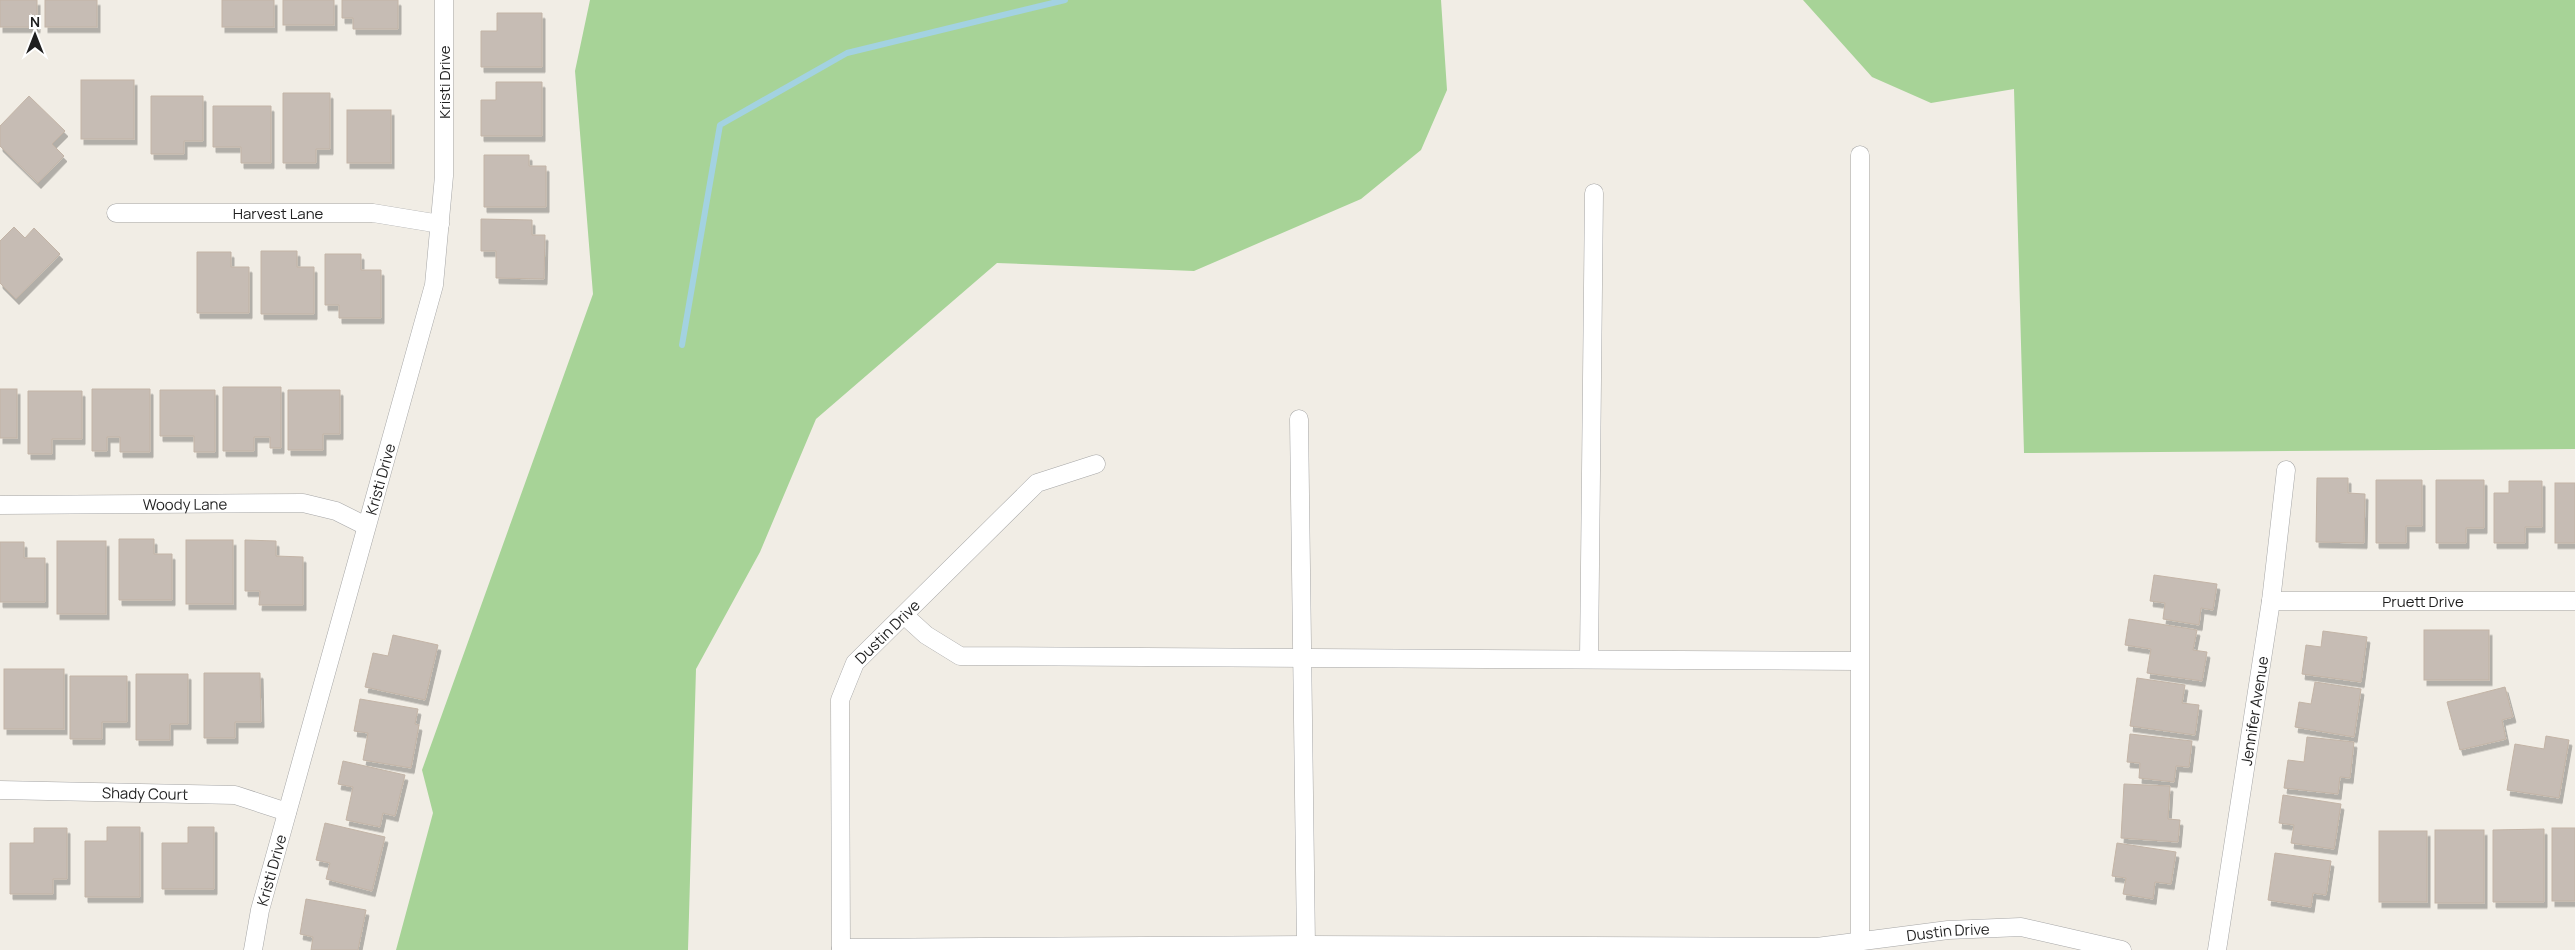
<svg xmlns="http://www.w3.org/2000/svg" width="2575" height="950" viewBox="0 0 2575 950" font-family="Manrope,sans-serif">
<defs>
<filter id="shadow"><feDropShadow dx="3" dy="5.5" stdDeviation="0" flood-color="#0004"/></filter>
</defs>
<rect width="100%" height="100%" fill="#f1ede5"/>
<g fill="#a7d397">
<polygon points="590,0 1441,0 1447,90 1421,150 1361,199 1194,271 997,263 816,419 760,552 696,669 688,950 396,950 433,813 422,770 593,294 575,71"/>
<polygon points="1803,0 2575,0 2575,449 2024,453 2014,89 1931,103 1872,77"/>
</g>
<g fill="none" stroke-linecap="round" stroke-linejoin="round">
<polyline stroke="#a3d2e1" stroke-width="6" points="682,345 720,125 847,53 1065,0"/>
</g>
<g fill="#c6bcb4" stroke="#c3b4a6" filter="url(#shadow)">
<rect x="0" y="0" width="37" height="27"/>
<rect x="45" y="0" width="52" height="27"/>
<rect x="222" y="0" width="52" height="27"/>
<rect x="283" y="0" width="51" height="25"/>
<polygon points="342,0 398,0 398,29 353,29 353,18 342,18"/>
<polygon points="497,13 542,13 542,67 481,67 481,31 497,31"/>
<rect x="81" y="80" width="53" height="59"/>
<polygon points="496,82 542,82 542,136 481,136 481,100 496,100"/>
<polygon points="283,93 330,93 330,149 316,149 316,163 283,163"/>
<polygon points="29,96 65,131 52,144 64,156 38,183 0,146 0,126"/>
<polygon points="151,96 203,96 203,141 184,141 184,154 151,154"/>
<polygon points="213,106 271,106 271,163 241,163 241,147 213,147"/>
<rect x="347" y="110" width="44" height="53"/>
<polygon points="484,155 529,155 529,166 546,166 546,207 484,207"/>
<polygon points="481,219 532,220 532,235 545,235 544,279 496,278 496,251 481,251"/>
<polygon points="14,227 25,238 34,228 60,254 16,299 0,283 0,241"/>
<polygon points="261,251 297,251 297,267 314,267 314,314 261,314"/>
<polygon points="197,252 231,252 231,267 249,267 249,313 197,313"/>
<polygon points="325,254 361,254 361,270 381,270 381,318 339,318 339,305 325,305"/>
<polygon points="223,387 281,387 281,448 270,448 270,437 254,437 254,451 223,451"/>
<rect x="0" y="389" width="17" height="49"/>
<polygon points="92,389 150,389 150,452 120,452 120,437 107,437 107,451 92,451"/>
<polygon points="160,390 215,390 215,452 194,452 194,436 160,436"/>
<polygon points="288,390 340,390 340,434 323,434 323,450 288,450"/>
<polygon points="28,391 82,391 82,439 52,439 52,454 28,454"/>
<polygon points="2317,478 2348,478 2348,493 2365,494 2364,543 2316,542"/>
<polygon points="2376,480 2422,480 2422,526 2406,526 2406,543 2376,543"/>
<polygon points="2436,480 2484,480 2484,528 2466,528 2466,543 2436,543"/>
<polygon points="2509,481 2542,481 2542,527 2525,527 2525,543 2494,543 2494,493 2509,493"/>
<rect x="2555" y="483" width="20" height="60"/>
<polygon points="119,539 154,539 154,554 172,554 172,600 119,600"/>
<rect x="186" y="540" width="47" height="64"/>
<polygon points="245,540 276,541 276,556 303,557 303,605 259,605 260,591 245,591"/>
<rect x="57" y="541" width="49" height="73"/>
<polygon points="0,542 24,542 24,558 45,558 45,602 0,602"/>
<polygon points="2154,575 2217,584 2213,610 2201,608 2199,625 2163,619 2165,603 2150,601"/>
<polygon points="2129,619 2197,630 2193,650 2207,652 2202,681 2147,673 2151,649 2125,645"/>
<rect x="2424" y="630" width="65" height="50"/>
<polygon points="2323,631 2367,637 2361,682 2302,674 2306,645 2321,647"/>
<polygon points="393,635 438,645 425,700 365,687 373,653 388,656"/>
<rect x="4" y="669" width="60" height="60"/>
<polygon points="204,673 260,673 261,722 235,722 235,738 204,738"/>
<polygon points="136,674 188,674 188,724 170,724 170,740 136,740"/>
<polygon points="70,676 127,676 127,722 102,722 102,739 70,739"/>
<polygon points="2137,678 2185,685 2182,703 2199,705 2195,735 2130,726"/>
<polygon points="2315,682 2361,689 2354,737 2295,727 2299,702 2311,704"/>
<polygon points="2505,687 2513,717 2502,720 2506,739 2460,750 2447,702"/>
<polygon points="360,699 418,709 415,724 419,725 411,768 363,760 368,733 354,731"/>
<polygon points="2130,734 2192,741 2189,767 2176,766 2174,782 2139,778 2140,763 2127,762"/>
<polygon points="2546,736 2569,740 2559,798 2507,790 2515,744 2544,749"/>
<polygon points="2307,737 2354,742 2350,778 2340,777 2338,794 2284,788 2288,760 2304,762"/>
<polygon points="343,761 405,775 395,816 383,813 380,827 346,820 353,787 338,784"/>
<polygon points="2124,784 2170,786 2168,819 2180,820 2178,842 2121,838"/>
<polygon points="2283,795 2341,804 2334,849 2291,843 2294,825 2279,823"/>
<polygon points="325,823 385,837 372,891 326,879 330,863 316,860"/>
<polygon points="107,827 140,827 140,897 85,897 85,841 107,841"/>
<polygon points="188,827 214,827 214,889 162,889 162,843 188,843"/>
<polygon points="34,828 67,828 67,879 53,879 53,894 10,894 10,843 34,843"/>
<rect x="2552" y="828" width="23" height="73"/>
<polygon points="2544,829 2544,902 2493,902 2493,830"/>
<rect x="2435" y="830" width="49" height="73"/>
<rect x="2379" y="831" width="48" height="71"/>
<polygon points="2117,843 2176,852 2171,884 2155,882 2153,899 2123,894 2126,878 2112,876"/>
<polygon points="2275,853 2331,861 2326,895 2313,893 2311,907 2268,900"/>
<polygon points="306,899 366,910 358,950 311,950 313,937 300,934"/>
</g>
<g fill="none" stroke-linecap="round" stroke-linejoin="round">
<g stroke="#a6a6a6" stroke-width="19">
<g id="street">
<path id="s1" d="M116 213H373L440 224"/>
<polyline points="1299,419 1306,945"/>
<path id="s2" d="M0 505 303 503 336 511 366 526"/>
<path id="s3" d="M2271 601H2575"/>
<polyline points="904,615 926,635 960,656 1858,661"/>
<polyline points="1589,659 1594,193"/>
<path id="s4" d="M0 790 235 795 287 812"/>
<polyline points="1860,941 1860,155"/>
<path id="s5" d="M841 948 1306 945 1817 947 1948 930 2021 927 2122 950"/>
<path id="s6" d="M253 950 260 910 434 285 444 176V0"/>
<path id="s7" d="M841 950 840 700 855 663 1037 483 1096 464"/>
<path id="s8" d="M2217 950 2271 601 2286 470"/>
</g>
</g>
<use href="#street" stroke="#fff" stroke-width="18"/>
</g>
<g text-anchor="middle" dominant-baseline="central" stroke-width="4.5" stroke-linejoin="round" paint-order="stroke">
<g font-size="15" fill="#1f1f1f" stroke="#fff">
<text transform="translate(444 82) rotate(-90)">Kristi Drive</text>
<text stroke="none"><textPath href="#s1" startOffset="162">Harvest Lane</textPath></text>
<text stroke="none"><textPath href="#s6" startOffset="488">Kristi Drive</textPath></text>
<text stroke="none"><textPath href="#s2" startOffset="185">Woody Lane</textPath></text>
<text stroke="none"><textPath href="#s3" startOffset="152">Pruett Drive</textPath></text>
<text stroke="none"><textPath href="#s7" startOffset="335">Dustin Drive</textPath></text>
<text stroke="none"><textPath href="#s8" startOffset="242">Jennifer Avenue</textPath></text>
<text stroke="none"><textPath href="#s4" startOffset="145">Shady Court</textPath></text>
<text stroke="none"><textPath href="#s6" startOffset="82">Kristi Drive</textPath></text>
<text stroke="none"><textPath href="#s5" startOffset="1108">Dustin Drive</textPath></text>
</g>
</g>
<g transform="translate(35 35)" stroke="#ffffff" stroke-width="4" paint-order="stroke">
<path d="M0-4L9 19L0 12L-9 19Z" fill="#1f1f1f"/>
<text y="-8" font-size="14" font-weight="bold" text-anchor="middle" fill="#1f1f1f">N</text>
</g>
</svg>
